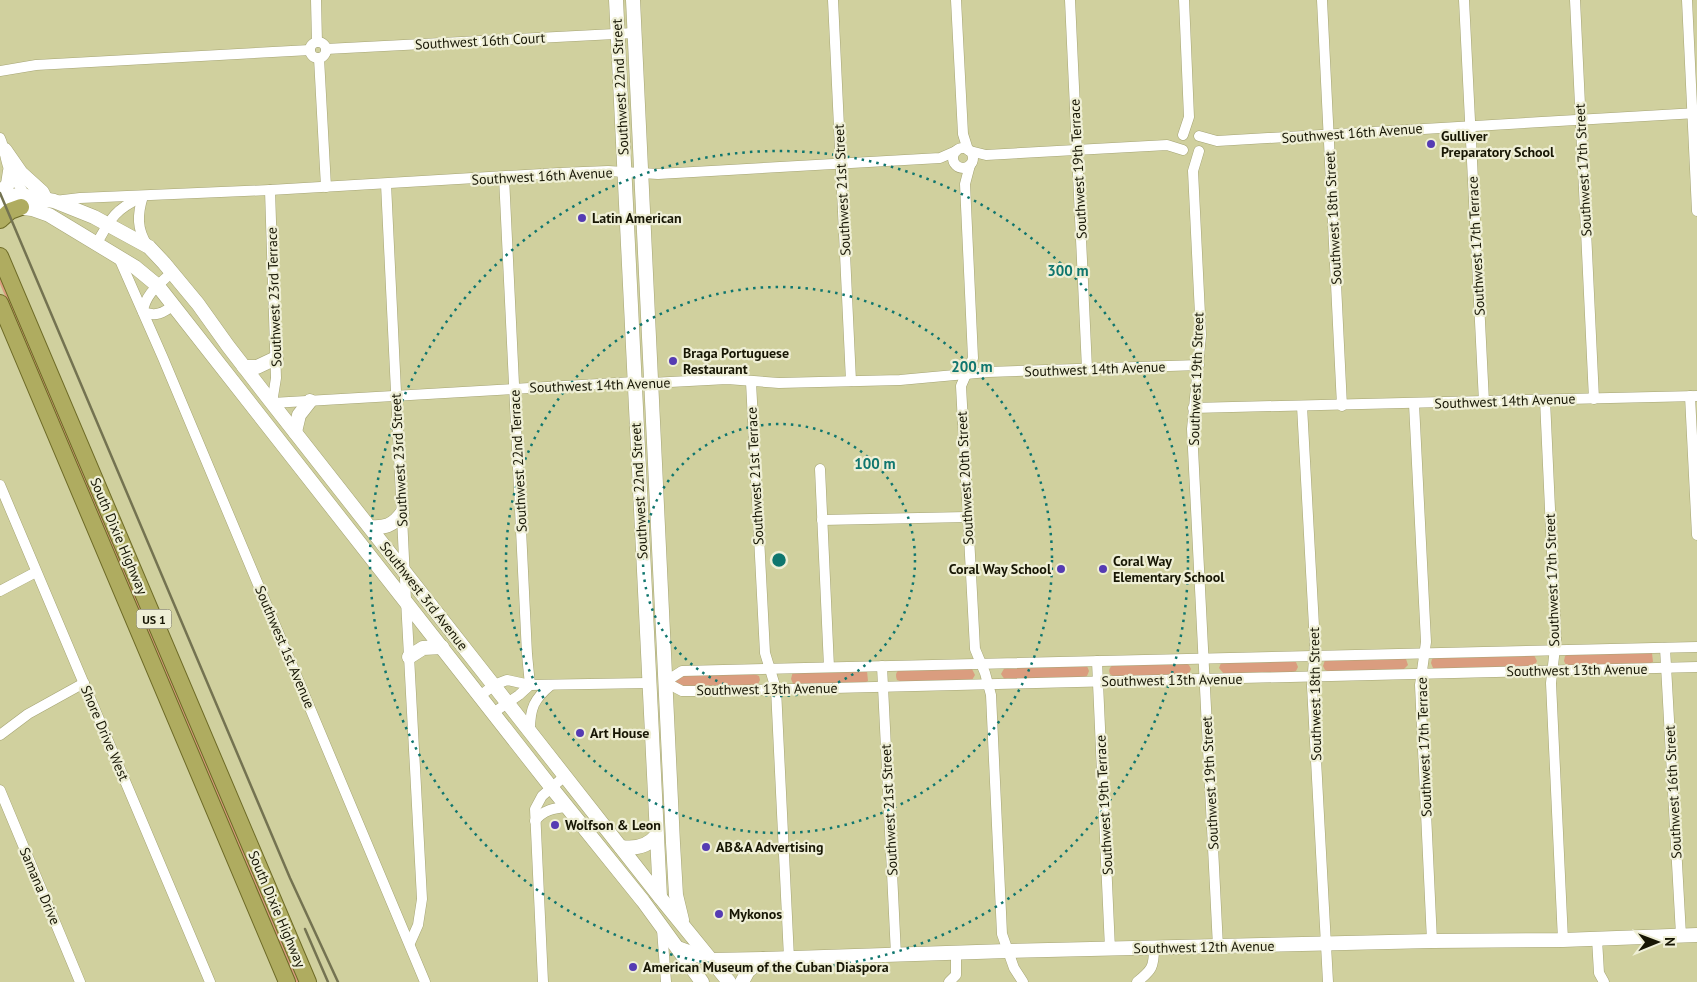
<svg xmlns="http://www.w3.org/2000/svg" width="1697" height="982" viewBox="0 0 1697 982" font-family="'PT Sans',sans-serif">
<rect width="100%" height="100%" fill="#d0d09e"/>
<g fill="#da9d7f">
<polygon points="0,271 300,982 295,982 0,284"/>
<polygon points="1648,651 1652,653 1653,662 1648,664 1571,667 1566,665 1564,661 1565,656 1569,653"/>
<polygon points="1534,655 1537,661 1535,665 1530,668 1437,670 1433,668 1431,663 1432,659 1436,656"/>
<polygon points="1403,657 1406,659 1408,665 1403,670 1330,672 1325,670 1323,666 1325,660"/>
<polygon points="1291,660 1296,662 1298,667 1296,671 1291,673 1224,674 1219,668 1221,663"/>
<path d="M1184 662 1189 665 1191 669 1189 674 1184 676 1114 677 1110 674C1108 669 1110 667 1115 663Z"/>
<polygon points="1087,666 1089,671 1087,676 1083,678 1005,680 1001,674 1005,667"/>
<path d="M901 668 972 669 975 675 972 680 903 682 897 680C895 674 896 672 901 668Z"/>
<polygon points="793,671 867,671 868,681 864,683 794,686 791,679"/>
<polygon points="754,674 759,676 760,680 758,684 754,685 680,686 676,685 674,681 680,675"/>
</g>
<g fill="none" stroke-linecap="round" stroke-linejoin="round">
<g stroke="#a5a474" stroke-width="11">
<g id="minor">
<polyline points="316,0 317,42"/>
<polyline points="833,0 851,381"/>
<polyline points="956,0 963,134 968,150"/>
<polyline points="1070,0 1087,369"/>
<polyline points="1322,0 1342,406"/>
<polyline points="1464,0 1484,402"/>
<polyline points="1575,0 1594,399"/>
<polyline points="1687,0 1697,211"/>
<circle cx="318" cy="50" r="8"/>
<polyline points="326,49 634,33"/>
<polyline points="319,58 326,187"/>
<polyline points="0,71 36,65 310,50"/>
<polyline points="1183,135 1189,117 1184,0"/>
<polyline points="1199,136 1217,141 1697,113"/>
<path d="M0 138C5 149 5 159 9 169 14 178 22 190 28 200"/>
<circle cx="963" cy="158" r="10"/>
<polyline points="970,151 986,155 1167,145 1183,150"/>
<polyline points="1199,151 1193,171 1201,335 1192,429 1218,947"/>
<polyline points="970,165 965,184 973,358 961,386 975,649 985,673 991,695 1002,934 1014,968 1023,982"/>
<polyline points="504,177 527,654 530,685"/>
<polyline points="386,184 406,600 422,899 418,925 410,943"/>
<polyline points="270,190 276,378 272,403 634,382 651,383 727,379 779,383 900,380 988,372 1199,365"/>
<path d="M143 196C137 215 137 229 147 245"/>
<polyline points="55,201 80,198 270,190 559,173 608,171 658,174 940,158 956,151"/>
<path d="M97 243C110 220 114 210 140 198"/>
<polyline points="119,258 163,358 425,982"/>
<path d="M143 311C146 293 159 285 172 272"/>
<path d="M143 312C156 317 163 313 174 305"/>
<polyline points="751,382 765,653 776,689 789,958"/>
<polyline points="1690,396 1697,535"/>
<polyline points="1545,400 1556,639 1551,683 1563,940"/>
<polyline points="1414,404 1426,642 1420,685 1432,941"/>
<polyline points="1302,406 1315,645 1312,686 1328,982"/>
<polyline points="1193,408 1697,396"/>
<polyline points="820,469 829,667"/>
<polyline points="0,485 210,982"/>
<polyline points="822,520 967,517"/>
<polyline points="0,591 36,572"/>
<polyline points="1697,647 682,671 665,682 682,691 710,691 1697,667"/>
<polyline points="1665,648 1681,935"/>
<polyline points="1097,661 1110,949"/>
<polyline points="882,666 896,955"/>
<polyline points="480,696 494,685 507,680 530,685 648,683"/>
<polyline points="493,713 519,695 530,685"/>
<path d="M530 730C530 708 534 699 551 685"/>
<polyline points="0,735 28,714 84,683"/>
<polyline points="0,790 80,982"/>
<path d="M535 821C543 810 554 808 567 807"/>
<polyline points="662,929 666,982"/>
<polyline points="1597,939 1599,973 1604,982"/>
<polyline points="543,982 535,809 542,796 566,775"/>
<polyline points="949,982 956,975 956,954"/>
<path d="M1137 982C1152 970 1154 967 1154 948"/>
</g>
</g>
<g stroke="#a5a474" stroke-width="15">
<g id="secondary">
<polyline points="616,0 660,897"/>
<polyline points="633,0 673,843 676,895 682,920"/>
<polyline points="5,150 21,173 42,192 46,200"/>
<polyline points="0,194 8,184 10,171"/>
<polyline points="0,195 26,196 54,201 94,217 149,247 164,263 198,304 228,346 272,403 659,896 729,982"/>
<polyline points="0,205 32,209 49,215 135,267 158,286 551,787 643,901 702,982"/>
<polyline points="244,367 257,367 276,358"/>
<polyline points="295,432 299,415 310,401"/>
<path d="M370 527C384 528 393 526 402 513"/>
<polyline points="409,657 423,648 442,647"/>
<path d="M621 847C635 849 647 847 656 836"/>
<polyline points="678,948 711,960 763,959 1007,951 1432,941 1563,940 1697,935"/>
<polyline points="742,982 748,971 763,959"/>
</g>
</g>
<g stroke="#6d6a26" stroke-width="18">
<g id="trunk">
<polyline points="0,220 10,211 21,207"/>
<polyline points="0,256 308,982"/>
<polyline points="0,303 287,982"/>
</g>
</g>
<use href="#minor" stroke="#fff" stroke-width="10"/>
<use href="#secondary" stroke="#fff" stroke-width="14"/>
<use href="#trunk" stroke="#afac60" stroke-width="16"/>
<g stroke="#747351" stroke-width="2.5">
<polyline points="0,193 290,878 338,982"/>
<polyline points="305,929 328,982"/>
</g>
</g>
<g fill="none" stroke="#0f766e" stroke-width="2.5" stroke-dasharray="2.5 5">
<circle cx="779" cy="560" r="136"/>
<circle cx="779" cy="560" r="273"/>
<circle cx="779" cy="560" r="409"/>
</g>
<g fill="#553bb3" stroke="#efefd6" stroke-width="2">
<circle cx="1431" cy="144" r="5"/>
<circle cx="582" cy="218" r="5"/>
<circle cx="673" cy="361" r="5"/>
<circle cx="1061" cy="569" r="5"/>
<circle cx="1103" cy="569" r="5"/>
<circle cx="580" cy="733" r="5"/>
<circle cx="555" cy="825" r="5"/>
<circle cx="706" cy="847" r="5"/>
<circle cx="719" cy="914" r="5"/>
<circle cx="633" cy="967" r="5"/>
</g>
<g text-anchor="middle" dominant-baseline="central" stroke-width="4.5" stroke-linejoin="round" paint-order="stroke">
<rect fill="#efefd6" stroke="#585743" stroke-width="1" x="136.5" y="609.5" width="35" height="19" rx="4"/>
<g font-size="12" font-weight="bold" fill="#171604">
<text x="154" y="619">US 1</text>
</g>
<g font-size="14" fill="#171604" stroke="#efefd6">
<text transform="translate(480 41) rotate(-3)">Southwest 16th Court</text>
<text transform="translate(620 87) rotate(-93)">Southwest 22nd Street</text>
<text transform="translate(1352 133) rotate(-4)">Southwest 16th Avenue</text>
<text transform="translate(1078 169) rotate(-93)">Southwest 19th Terrace</text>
<text transform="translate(1583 170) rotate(-93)">Southwest 17th Street</text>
<text transform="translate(542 176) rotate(-3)">Southwest 16th Avenue</text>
<text transform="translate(842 190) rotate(-93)">Southwest 21st Street</text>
<text transform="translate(1333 218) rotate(-93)">Southwest 18th Street</text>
<text transform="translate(1476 246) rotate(-93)">Southwest 17th Terrace</text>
<text transform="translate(274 297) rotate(-92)">Southwest 23rd Terrace</text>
<text transform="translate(1095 369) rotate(-2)">Southwest 14th Avenue</text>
<text transform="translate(1196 379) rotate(-88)">Southwest 19th Street</text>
<text transform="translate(600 385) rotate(-2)">Southwest 14th Avenue</text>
<text transform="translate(1505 401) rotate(-2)">Southwest 14th Avenue</text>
<text transform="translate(399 460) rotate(-93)">Southwest 23rd Street</text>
<text transform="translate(518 461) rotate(-93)">Southwest 22nd Terrace</text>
<text transform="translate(755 476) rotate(-93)">Southwest 21st Terrace</text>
<text transform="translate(965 478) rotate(-93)">Southwest 20th Street</text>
<text transform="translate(639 491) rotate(-93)">Southwest 22nd Street</text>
<text transform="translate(119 536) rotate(67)">South Dixie Highway</text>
<text transform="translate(1552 580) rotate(-92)">Southwest 17th Street</text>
<text transform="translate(424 596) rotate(52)">Southwest 3rd Avenue</text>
<text transform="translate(285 647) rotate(67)">Southwest 1st Avenue</text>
<text transform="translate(1577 670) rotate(-1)">Southwest 13th Avenue</text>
<text transform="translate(1172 680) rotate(-1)">Southwest 13th Avenue</text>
<text transform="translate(767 689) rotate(-1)">Southwest 13th Avenue</text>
<text transform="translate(1315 694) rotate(-91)">Southwest 18th Street</text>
<text transform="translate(105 733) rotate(67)">Shore Drive West</text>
<text transform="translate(1424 747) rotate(-92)">Southwest 17th Terrace</text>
<text transform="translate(1210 783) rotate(-93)">Southwest 19th Street</text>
<text transform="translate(1673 792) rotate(-93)">Southwest 16th Street</text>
<text transform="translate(1104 805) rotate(-93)">Southwest 19th Terrace</text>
<text transform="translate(889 810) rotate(-93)">Southwest 21st Street</text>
<text transform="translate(40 886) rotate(67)">Samana Drive</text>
<text transform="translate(277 909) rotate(67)">South Dixie Highway</text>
<text transform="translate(1204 947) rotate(-1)">Southwest 12th Avenue</text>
</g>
<g font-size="14" font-weight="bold" fill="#171604" stroke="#efefd6" text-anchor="start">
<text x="1441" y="136">Gulliver<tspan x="1441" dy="16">Preparatory School</tspan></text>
<text x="592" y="218">Latin American</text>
<text x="683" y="353">Braga Portuguese<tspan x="683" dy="16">Restaurant</tspan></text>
<text x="1113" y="561">Coral Way<tspan x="1113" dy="16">Elementary School</tspan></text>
<text x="1051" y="569" text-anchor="end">Coral Way School</text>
<text x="590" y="733">Art House</text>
<text x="565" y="825">Wolfson &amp; Leon</text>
<text x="716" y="847">AB&amp;A Advertising</text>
<text x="729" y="914">Mykonos</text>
<text x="643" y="967">American Museum of the Cuban Diaspora</text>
</g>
</g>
<circle cx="779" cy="560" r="8" fill="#0f766e" stroke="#efefd6" stroke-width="2.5"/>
<g font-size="15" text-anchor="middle" font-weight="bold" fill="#0f766e" stroke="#efefd6" stroke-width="4.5" stroke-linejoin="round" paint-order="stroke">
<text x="1068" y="276">300 m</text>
<text x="972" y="372">200 m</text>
<text x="875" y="469">100 m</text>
</g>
<g transform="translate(1657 942) rotate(89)" stroke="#efefd6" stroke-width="4" paint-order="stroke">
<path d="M0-4L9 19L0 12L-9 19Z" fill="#171604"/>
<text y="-8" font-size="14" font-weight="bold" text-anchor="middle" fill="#171604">N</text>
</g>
</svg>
